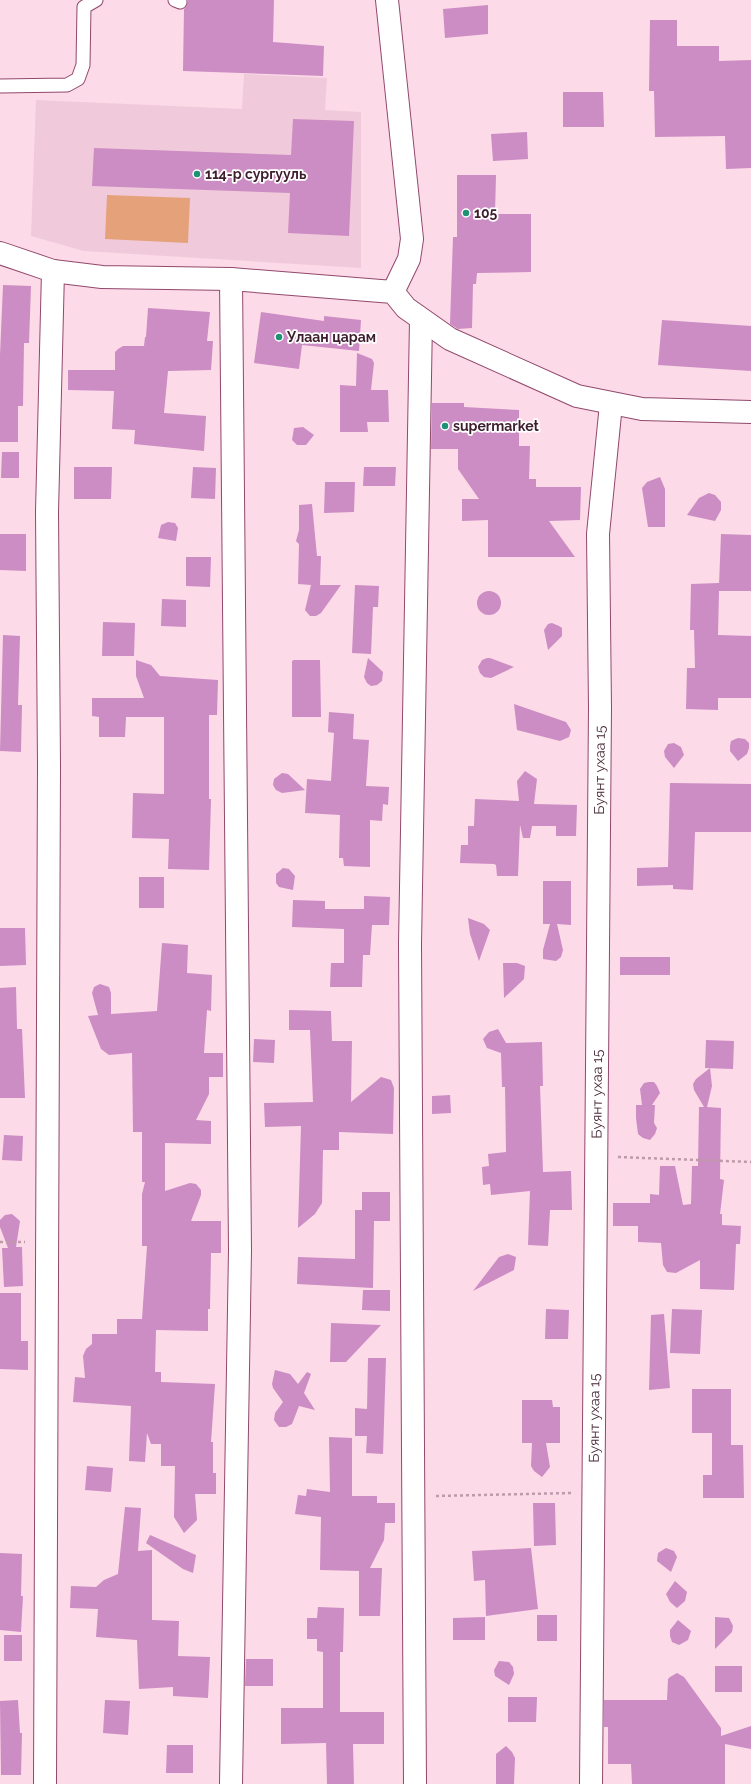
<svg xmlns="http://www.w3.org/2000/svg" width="751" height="1784" viewBox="0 0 751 1784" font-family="Raleway,sans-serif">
<rect width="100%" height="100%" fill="#fddae8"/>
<polygon fill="#f0cada" points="244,74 327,78 325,110 361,112 361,268 84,251 31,236 36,100 242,109"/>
<polygon fill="#e5a179" points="107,195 190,198 188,243 105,239"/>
<g fill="#cc8cc4">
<polygon points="188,0 274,0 273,42 324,46 323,76 183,71 184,9 187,5"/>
<polygon points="488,5 488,34 445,38 443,9"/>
<polygon points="650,20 677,20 677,46 719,46 719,61 751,60 751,168 726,169 725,136 655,137 654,91 649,91"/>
<polygon points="563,92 603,92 604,127 563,127"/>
<polygon points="293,119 354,121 349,236 288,233 290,193 92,186 94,148 291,155"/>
<polygon points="527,132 528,159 493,161 491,134"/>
<polygon points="457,175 496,175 495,214 531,214 531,272 477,273 476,284 473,284 472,328 458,329 450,324 453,237 457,237"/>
<polygon points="3,285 31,286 29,343 24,343 23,406 18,406 18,442 0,442 0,355"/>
<polygon points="148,308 210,312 207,341 213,341 211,370 168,371 164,413 206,416 204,451 134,444 135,430 112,429 114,391 68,390 68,370 115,370 115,352 118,349 123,346 144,346 145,337 146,337"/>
<polygon points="261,312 324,321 324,316 361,320 359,351 302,345 299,369 254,363"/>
<polygon points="662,320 751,326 751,371 658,365"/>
<polygon points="357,353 372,359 374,363 371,390 388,390 389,422 367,422 368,432 340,432 340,385 356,386"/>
<polygon points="432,403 464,403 464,407 519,410 519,446 530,446 529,479 536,479 536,487 581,487 580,520 549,521 575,557 488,557 488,520 462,521 462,499 479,499 458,469 458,449 431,449"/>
<polygon points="303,427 314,435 306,445 297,445 292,440 294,428"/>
<polygon points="2,452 19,452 19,478 1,478"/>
<polygon points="74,467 112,467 111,499 74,499"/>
<polygon points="193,467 216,468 215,499 191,498"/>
<polygon points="364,467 396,467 395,486 363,486"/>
<polygon points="660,477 665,489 665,527 648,527 642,488 647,482"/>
<polygon points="325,482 355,482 354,512 324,513"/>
<polygon points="709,493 715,495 721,502 721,510 715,521 687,515 699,498"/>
<polygon points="312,504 317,556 321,556 320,585 341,585 321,613 316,616 310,616 305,610 311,585 298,584 299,544 296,541 299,530 299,505"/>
<polygon points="168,522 175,523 178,528 176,541 158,538 161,525"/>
<polygon points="0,534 26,534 26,571 0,570"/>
<polygon points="721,534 751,535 751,591 719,591 718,635 751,636 751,698 718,698 718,710 686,709 687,668 695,668 694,630 690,630 691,584 719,583 719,585"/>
<polygon points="186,557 211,557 210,587 186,586"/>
<polygon points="355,585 379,586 378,607 373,607 371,654 352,653"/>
<circle cx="489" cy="603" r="12"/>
<polygon points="162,599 186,600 186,627 161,626"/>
<polygon points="103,622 135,623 134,656 102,656"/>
<polygon points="552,623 559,626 562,628 562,636 548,650 544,630 548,624"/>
<polygon points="3,635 20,636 18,705 22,705 21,752 0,751"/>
<polygon points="368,658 383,672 382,681 377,685 371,686 367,683 364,677"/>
<polygon points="487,658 490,658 514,667 491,678 484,677 480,673 478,667 482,660"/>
<polygon points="136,660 151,665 160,676 218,680 217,715 209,715 209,799 211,799 209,870 168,869 169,839 132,838 133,793 164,794 164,717 126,717 125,737 99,737 99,717 92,716 92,698 144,698 136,676"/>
<polygon points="294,660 320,660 321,717 292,717 292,661"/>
<polygon points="514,704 566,722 571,730 569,737 560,741 517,730"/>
<polygon points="329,712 354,714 353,739 369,740 366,786 389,787 388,805 383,804 382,821 370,820 370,867 344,866 343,858 339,858 340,815 305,813 307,779 331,781 334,733 328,732"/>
<polygon points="738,738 745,739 749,743 749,748 747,754 738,761 730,751 730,746 731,741"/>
<polygon points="674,743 681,747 684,755 674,768 665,757 664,751 668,744"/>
<polygon points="525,771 537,779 534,804 577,805 576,836 556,836 556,826 532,826 530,838 523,838 520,825 518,876 497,876 496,865 494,864 460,863 461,845 468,845 468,826 474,826 475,799 519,801 517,781"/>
<polygon points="282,773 288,774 305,790 282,793 276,790 273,785 274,779"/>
<polygon points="670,783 751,784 751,832 695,832 693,890 673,889 673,885 637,886 637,868 668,867"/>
<polygon points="283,868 289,869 295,876 293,890 279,887 276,883 276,874"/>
<rect x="139" y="877" width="25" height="31"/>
<polygon points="543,881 571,881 571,925 557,924 563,950 561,957 556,961 543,959 543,950 550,924 543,924"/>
<polygon points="364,896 390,897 389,925 372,925 370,955 363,955 362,987 330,987 331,963 344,963 344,929 292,927 293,900 325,901 325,909 364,909"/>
<polygon points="468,918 484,924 490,930 479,961 470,934"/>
<polygon points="0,928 25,928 26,965 0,966"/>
<polygon points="162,943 188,945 187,973 212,975 211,1011 207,1010 204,1053 223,1053 223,1077 209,1077 209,1094 196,1120 211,1121 211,1144 165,1143 165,1191 190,1183 196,1184 201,1190 201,1195 191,1221 221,1221 221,1253 211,1253 210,1309 208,1309 208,1331 156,1330 155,1372 161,1372 161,1382 215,1384 211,1442 213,1442 213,1473 216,1473 216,1494 195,1494 197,1520 184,1533 174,1517 175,1466 161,1466 161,1444 151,1444 147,1433 145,1462 129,1461 131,1406 73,1402 75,1377 85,1378 83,1356 86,1349 92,1344 92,1334 117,1334 117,1319 142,1319 147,1246 142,1246 142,1194 145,1182 142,1182 142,1132 133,1132 132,1053 109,1055 101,1049 88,1016 98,1015 92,993 94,987 100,984 109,987 111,993 111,1014 157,1011"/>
<rect x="620" y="957" width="50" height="18"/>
<polygon points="503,963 517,963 525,966 524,979 504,998"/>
<polygon points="16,987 17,1029 22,1029 25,1098 0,1098 0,988"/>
<polygon points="289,1010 331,1011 332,1041 352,1041 351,1102 381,1077 391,1080 394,1088 393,1134 339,1132 339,1150 323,1150 322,1203 315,1214 298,1228 301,1126 265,1127 264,1103 313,1102 310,1030 289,1030"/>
<polygon points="498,1029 506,1043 542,1042 543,1086 540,1086 543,1172 571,1171 572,1210 550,1210 548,1246 528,1245 530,1191 491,1195 490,1184 483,1185 482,1167 489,1166 488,1154 506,1152 505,1087 502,1087 501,1053 487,1048 483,1039 489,1032"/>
<polygon points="254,1039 275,1040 274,1063 253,1062"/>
<polygon points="706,1040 734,1041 733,1069 705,1068"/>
<polygon points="710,1068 712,1086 707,1107 721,1108 720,1179 724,1180 720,1214 722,1214 722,1225 741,1226 740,1244 736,1244 734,1290 700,1289 700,1260 676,1273 667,1272 663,1265 661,1243 638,1242 638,1226 613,1226 613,1203 650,1203 650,1194 659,1195 660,1166 675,1166 683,1205 691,1204 692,1166 698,1166 699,1107 704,1107 694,1090 693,1084 696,1079"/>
<polygon points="649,1082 654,1082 657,1086 660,1093 652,1105 655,1105 654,1123 657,1128 655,1134 650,1140 643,1138 638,1134 636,1118 636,1105 642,1105 640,1089 644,1083"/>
<polygon points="450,1095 451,1113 432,1114 432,1096"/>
<polygon points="4,1135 23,1136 22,1161 2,1160"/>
<polygon points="362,1192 390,1192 390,1221 374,1221 373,1288 297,1284 298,1257 355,1259 355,1210 362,1210"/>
<polygon points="12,1214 20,1221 16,1247 22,1247 23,1286 4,1287 2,1248 8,1248 0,1227 0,1220 5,1215"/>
<polygon points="508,1254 516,1257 514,1270 473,1291 499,1257"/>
<polygon points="363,1290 390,1290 390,1311 362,1310"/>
<polygon points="0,1293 21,1293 21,1341 28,1341 28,1370 0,1369"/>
<polygon points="546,1309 569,1310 568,1339 545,1339"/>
<polygon points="672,1309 702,1310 700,1354 670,1353"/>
<polygon points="664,1314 670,1388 649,1390 651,1315"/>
<polygon points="331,1323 381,1325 346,1362 330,1362"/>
<polygon points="368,1358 386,1358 383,1454 366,1453 367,1436 355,1436 355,1408 367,1409"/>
<polygon points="275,1370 290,1374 298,1384 307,1372 311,1374 304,1393 315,1410 299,1406 292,1424 286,1427 279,1427 274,1420 275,1413 283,1402 273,1388 272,1384"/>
<polygon points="692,1389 731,1389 731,1445 743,1445 744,1498 703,1498 703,1475 712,1475 712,1433 692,1433"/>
<polygon points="522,1400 552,1400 553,1407 560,1407 560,1443 546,1443 550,1467 542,1477 534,1471 531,1466 532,1443 522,1443"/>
<polygon points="329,1437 352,1438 352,1496 377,1496 377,1503 395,1503 395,1523 385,1523 384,1540 370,1568 382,1568 380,1616 359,1616 359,1571 320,1570 321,1517 295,1514 298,1495 306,1496 307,1489 330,1492"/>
<polygon points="87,1466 113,1468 111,1492 85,1490"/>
<polygon points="533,1503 555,1503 556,1545 534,1546"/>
<polygon points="125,1507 141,1508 138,1551 152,1550 152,1620 179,1621 178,1656 210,1657 208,1698 173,1696 173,1687 139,1689 137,1640 96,1637 98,1609 70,1608 71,1586 96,1587 104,1580 118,1574"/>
<polygon points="150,1535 196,1555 193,1573 183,1569 146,1543"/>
<polygon points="531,1548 538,1609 486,1616 485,1580 474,1581 472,1551"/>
<polygon points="666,1548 674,1551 677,1557 671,1572 657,1561 658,1553"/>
<polygon points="0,1553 22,1554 21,1596 23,1596 21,1632 0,1630"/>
<polygon points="675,1581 687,1592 685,1601 677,1608 670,1602 666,1594"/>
<polygon points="318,1607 344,1608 343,1652 340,1652 340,1712 384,1712 384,1744 353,1744 354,1784 327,1784 326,1743 281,1744 281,1708 323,1708 323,1652 317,1651 317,1639 307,1639 307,1618 317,1618"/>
<rect x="537" y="1615" width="20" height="26"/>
<polygon points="485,1617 485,1640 453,1640 453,1618"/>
<polygon points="715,1617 729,1618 733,1626 732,1632 715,1649"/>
<polygon points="678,1620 691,1631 688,1640 679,1645 672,1642 670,1636 670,1630"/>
<rect x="4" y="1635" width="18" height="26"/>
<polygon points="246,1659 273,1659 273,1686 245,1686"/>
<polygon points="499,1661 509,1662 513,1667 514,1674 509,1685 495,1676 494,1670"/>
<rect x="715" y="1666" width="27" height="26"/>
<polygon points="677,1673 684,1677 721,1728 721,1736 751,1726 751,1749 725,1744 725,1784 632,1784 631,1764 608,1764 608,1727 604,1727 604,1700 667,1700 668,1679 670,1677"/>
<polygon points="508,1697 537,1697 536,1722 508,1722"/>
<polygon points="18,1700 20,1733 22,1733 21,1775 1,1775 0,1701"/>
<polygon points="105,1700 130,1701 128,1735 103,1733"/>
<polygon points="167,1745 193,1745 193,1773 166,1773"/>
<polygon points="506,1746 512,1752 515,1758 514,1784 496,1784 496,1754"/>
</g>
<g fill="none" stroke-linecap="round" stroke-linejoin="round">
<g stroke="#91486c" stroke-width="15">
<g id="lane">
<polyline points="175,0 180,2"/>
<polyline points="0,86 67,85 78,79 83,65 84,7 96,0"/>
</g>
</g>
<g stroke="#91486c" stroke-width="24">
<g id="street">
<polyline points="387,0 412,239 409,259 393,292"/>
<polyline points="0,253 53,271 102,277 231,279 393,292 406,308 450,339 577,396 642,409 751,412"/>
<polyline points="231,279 240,1250 231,1784"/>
<polyline points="45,1784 49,766 47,512 53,271"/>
<polyline points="415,1784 410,944 421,320"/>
<path id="s1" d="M591 1784 600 708 598 534 611 404"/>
</g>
</g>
<g stroke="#bd9ba9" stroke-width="2.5" stroke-dasharray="3 3" stroke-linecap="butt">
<polyline points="618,1157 751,1162"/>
<polyline points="0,1242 25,1242"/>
<polyline points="436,1496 571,1493"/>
</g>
<use href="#lane" stroke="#fff" stroke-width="13"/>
<use href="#street" stroke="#fff" stroke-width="22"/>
</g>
<g fill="#1e9275" stroke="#fff" stroke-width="1.5">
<circle cx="197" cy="174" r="4"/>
<circle cx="466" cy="213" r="4"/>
<circle cx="279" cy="337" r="4"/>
<circle cx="445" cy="426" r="4"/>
</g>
<g text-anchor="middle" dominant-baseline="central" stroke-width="3.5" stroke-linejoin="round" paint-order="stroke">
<g font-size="14" font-weight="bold" fill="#3e1e2d" stroke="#fff" text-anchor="start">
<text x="205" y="174">114-р сургууль</text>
<text x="474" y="213">105</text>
<text x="287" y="337">Улаан царам</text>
<text x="453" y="426">supermarket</text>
</g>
<g font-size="14" fill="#3e1e2d" stroke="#fff">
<text stroke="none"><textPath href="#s1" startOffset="1014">Буянт ухаа 15</textPath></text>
<text stroke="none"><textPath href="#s1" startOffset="690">Буянт ухаа 15</textPath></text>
<text stroke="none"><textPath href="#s1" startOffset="366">Буянт ухаа 15</textPath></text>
</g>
</g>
</svg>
